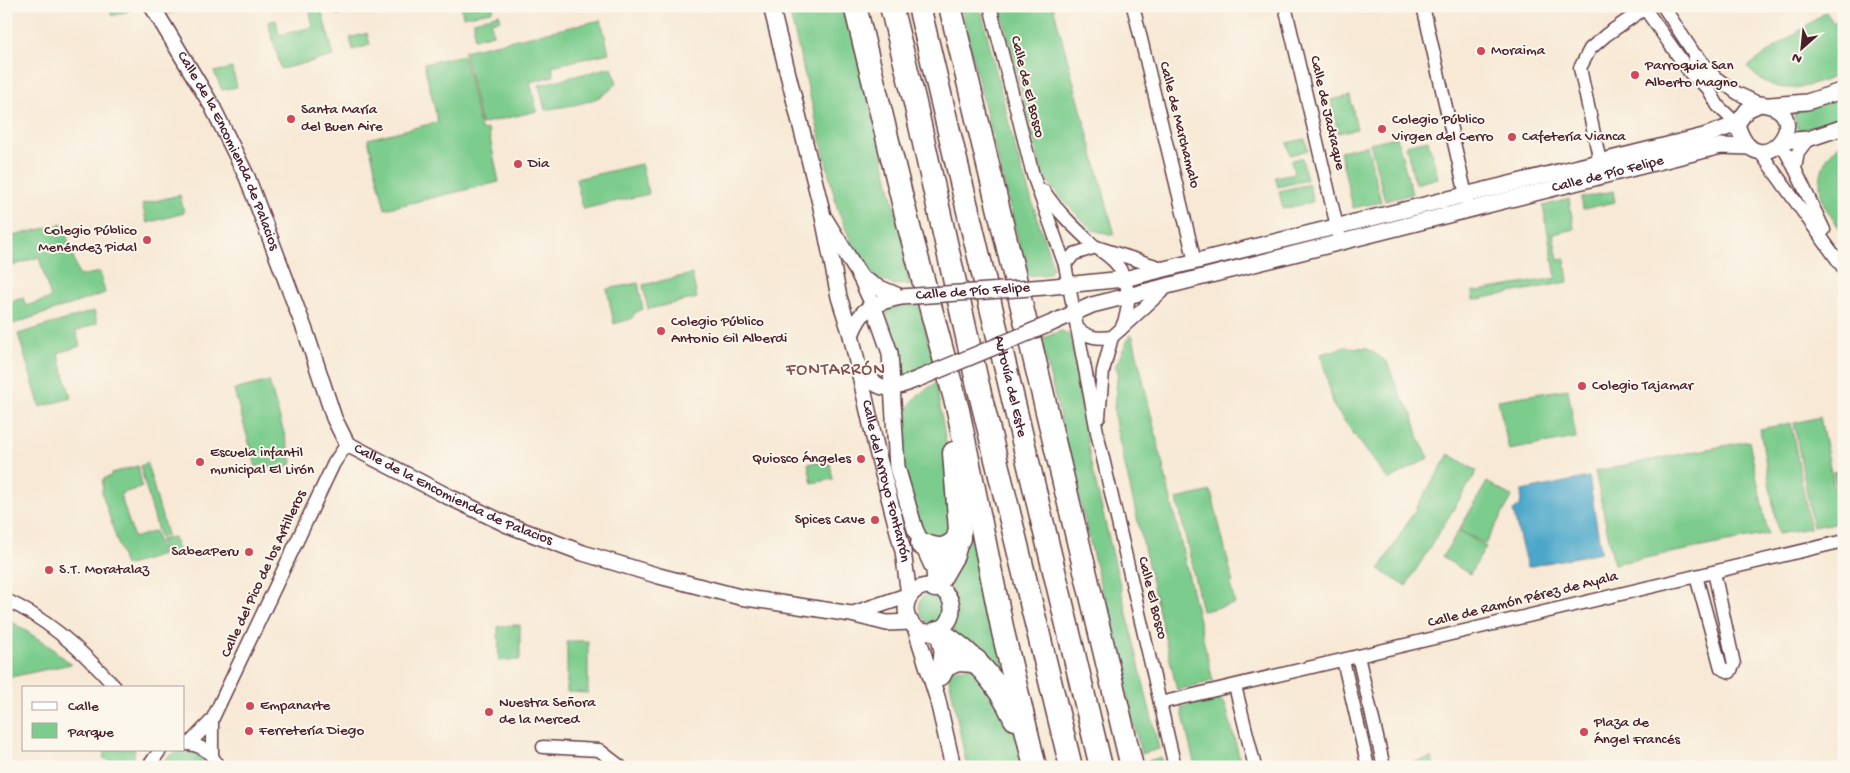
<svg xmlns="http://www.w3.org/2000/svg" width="1850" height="773" viewBox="0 0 1850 773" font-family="'Gochi Hand',sans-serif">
<rect width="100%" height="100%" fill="#fbf7ec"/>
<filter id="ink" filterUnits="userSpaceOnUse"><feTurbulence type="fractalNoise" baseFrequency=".02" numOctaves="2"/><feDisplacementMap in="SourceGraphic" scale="10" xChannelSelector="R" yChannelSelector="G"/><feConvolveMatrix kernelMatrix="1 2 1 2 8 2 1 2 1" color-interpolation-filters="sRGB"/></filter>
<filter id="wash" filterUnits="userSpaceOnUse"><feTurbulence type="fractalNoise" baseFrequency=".0096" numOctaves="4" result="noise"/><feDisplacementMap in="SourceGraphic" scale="20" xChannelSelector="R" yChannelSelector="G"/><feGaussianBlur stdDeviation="1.12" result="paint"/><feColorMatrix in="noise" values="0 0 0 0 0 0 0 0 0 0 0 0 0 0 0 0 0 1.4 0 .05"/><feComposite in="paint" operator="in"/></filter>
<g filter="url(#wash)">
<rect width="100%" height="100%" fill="#f7e9d5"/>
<g fill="#7bcc8d" stroke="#62765c">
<polygon points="108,6 139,6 140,7 112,16"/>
<polygon points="162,6 196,6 197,8 166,14"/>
<polygon points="363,6 364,9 337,15 335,7"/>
<polygon points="461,6 495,6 492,11 463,17"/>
<polygon points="788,6 847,6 913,284 894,285 874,277 855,252 837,207"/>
<polygon points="960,6 980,6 1016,152 1053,267 1049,274 1027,276"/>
<polygon points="1000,6 1053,6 1115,235 1092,230 1059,196 1042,174"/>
<polygon points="321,9 334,56 281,69 268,22 276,20 279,35 313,27 310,12"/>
<path d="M1826 12 1833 23 1844 16V73C1808 88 1776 100 1747 67Z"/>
<polygon points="499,14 501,20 491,22 493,34 474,39 474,21"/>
<polygon points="601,20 609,53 552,66 554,76 530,82 537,111 481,124 464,51"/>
<polygon points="367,33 370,45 353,50 350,38"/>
<polygon points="463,55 481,130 488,129 499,182 385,209 368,139 438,122 424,64"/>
<path d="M612 67 617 83C600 104 570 105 545 110L539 85Z"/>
<polygon points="232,68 237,87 222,90 214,72"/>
<polygon points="1350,96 1357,129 1338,133 1331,100"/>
<polygon points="1844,98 1844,118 1798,131 1793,111"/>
<polygon points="1397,137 1412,194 1385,201 1370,143"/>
<polygon points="1305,139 1308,150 1290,155 1287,143"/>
<polygon points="1428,140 1438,178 1415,184 1406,145"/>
<path d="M1844 142V234C1837 224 1829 215 1824 204 1815 182 1822 154 1844 142Z"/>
<polygon points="1367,145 1381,202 1353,208 1340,151"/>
<polygon points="1302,158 1307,180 1278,187 1275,177 1294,173 1291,160"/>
<polygon points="641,164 649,194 583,209 576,179"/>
<polygon points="1309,184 1313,202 1283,209 1279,191"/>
<polygon points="1613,191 1615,202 1583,209 1581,198"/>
<polygon points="180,195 184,213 147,223 142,204"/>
<polygon points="1569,199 1574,229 1553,234 1558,260 1565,259 1568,282 1473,300 1472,292 1556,278 1543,206"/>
<polygon points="6,215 13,236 63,224 79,276 100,272 105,293 13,324 6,303 23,298 26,306 51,298 39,257 6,268"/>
<polygon points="692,274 697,298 648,309 643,285"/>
<polygon points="638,283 643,309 636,312 631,319 614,324 607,289"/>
<polygon points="919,305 934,363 901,377 886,310 898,306"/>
<polygon points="94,311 97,323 76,331 80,346 58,353 71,398 40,407 18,334"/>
<polygon points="1061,331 1067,333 1071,339 1090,459 1159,749 1141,754 1041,339"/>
<polygon points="1130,335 1133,337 1213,681 1177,690 1116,427 1114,409 1118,371 1115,367"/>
<polygon points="1345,347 1367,348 1387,362 1401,397 1412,413 1419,439 1429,458 1388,480 1334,407 1321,354"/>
<polygon points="269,381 292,461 291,465 272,471 269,463 256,467 234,390"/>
<path d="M936 383 958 515 950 541 927 539C913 512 899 465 900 435 900 427 906 412 910 405 916 395 927 389 936 383Z"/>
<polygon points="1568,389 1576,438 1509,450 1498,400"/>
<polygon points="1820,417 1841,522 1813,527 1794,423"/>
<polygon points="1791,423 1810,528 1778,534 1760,429"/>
<polygon points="1749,441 1768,534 1614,564 1595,471"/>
<polygon points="1449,454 1477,471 1406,586 1379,570"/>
<polygon points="829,459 833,479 812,483 808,464"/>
<polygon points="147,463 167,535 160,538 140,466"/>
<polygon points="138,466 142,487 120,494 134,538 155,531 162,555 125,566 102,493 103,479 111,476 111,473"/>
<polygon points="1844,469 1844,517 1833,472"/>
<polygon points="1487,482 1512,497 1485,544 1459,530"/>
<polygon points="1211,491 1233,582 1230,584 1235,604 1202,611 1177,499"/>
<polygon points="962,496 1018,714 953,633 956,612 950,576"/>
<polygon points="1459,530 1486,547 1470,574 1442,557"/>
<polygon points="174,537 178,551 164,555 160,540"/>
<path d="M929 590 935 591C942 599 943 610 939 620L932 624C916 619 915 598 929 590Z"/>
<polygon points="6,618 49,646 71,664 6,678"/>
<polygon points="520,625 520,660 499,661 498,626"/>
<polygon points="567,641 588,641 588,693 567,692"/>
<polygon points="972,667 1010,721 1018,743 1024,767 967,767 949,678 952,669"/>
<polygon points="1214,699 1221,699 1225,703 1242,767 1195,767 1181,707"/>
<polygon points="106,749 135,749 132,767 112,767 114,762 103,758"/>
<path d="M186 751 197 754 209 767H158C166 756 173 753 186 751Z"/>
<polygon points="1161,757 1163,767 1143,767 1142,763"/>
<polygon points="1432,758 1434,767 1402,767 1402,765"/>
</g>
<polygon fill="#4ca7ca" stroke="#4b637a" points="1589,477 1601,552 1527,567 1513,511 1520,506 1522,491"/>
</g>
<g filter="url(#ink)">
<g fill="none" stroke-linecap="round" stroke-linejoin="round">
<g stroke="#643d44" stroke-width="15">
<g id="minor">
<polyline points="990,6 1033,175 1065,265 1098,437 1175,767"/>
<polyline points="1133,6 1195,262"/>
<polyline points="1285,6 1339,235"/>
<polyline points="1423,6 1468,204"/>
<polyline points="1643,6 1691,74 1705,86"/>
<polyline points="1663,6 1693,52 1698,70 1718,106 1737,124"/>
<polyline points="1697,56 1715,77 1737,93 1760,104"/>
<polyline points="1808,139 1798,152 1795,169 1824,230"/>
<polyline points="1781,143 1795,169"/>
<polyline points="1760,152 1844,269"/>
<polyline points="1600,162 1580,68 1590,49 1606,35 1648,6"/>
<path d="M1044 191C1057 211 1074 227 1091 243 1101 252 1113 257 1120 269 1131 287 1130 311 1121 329"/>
<polyline points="1065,265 1074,254 1096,247 1165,269"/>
<path d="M1077 328C1088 338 1098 339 1112 337L1168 286"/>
<polyline points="1099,417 1103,371 1112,337"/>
<polyline points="1696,576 1721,668 1730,672 1734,664 1714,572"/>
<path d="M6 600C48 619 85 653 115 687"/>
<polyline points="1358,656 1384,767"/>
<polyline points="1343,660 1368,767"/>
<polyline points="1235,686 1255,767"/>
<polyline points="1160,703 1844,541"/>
<polyline points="212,720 212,756"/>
<path d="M184 744C199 743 213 753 218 767"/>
<polyline points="189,744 212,720 334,463 347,444"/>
<polyline points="543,747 599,750 621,767"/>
<polyline points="148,767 161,749"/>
</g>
</g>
<g stroke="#643d44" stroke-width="18">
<g id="tertiary">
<path id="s1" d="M152 6 212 106 247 177 306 333 334 418 347 444 447 496 508 525 583 553 659 576 740 597 851 614 887 623 911 622"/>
<path id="s2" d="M771 6 821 207 839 297 851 335 877 451 903 551 909 595"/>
<path d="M1760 104C1823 110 1757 194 1737 124L1747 110Z"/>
<polyline points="1770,105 1807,102 1844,90"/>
<polyline points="1783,141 1808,139 1844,127"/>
<polyline points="825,219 860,276 873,305 890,353 897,467 915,529 934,570 935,586"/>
<polyline points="860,277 875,286 901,297"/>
<polyline points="1045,287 1124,279 1704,136 1737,124"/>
<path id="s3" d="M1052 323 1092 305 1721 146 1749 147"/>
<path d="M851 335C862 306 872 304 901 297"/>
<path d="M859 368C882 395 890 390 920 378"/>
<circle cx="929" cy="609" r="23"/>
<polyline points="853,614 909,595"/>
<polyline points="915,627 937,697 953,767"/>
<polyline points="938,632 942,651 940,675"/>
</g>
</g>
<g stroke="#643d44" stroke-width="25">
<g id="motorway">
<polyline points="855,6 909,227 958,410 1003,632 1035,767"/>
<polyline points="891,6 915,103 976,377 1071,767"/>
<path id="s4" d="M919 6 1101 767"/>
<polyline points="950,6 1132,767"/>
<path d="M922 544C937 551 947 552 959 538"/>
<polyline points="935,586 953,555 960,530 954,453"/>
<path d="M938 632C973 654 998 681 1015 719"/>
<polyline points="940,674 944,666 957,660 976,661"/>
</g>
</g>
<use href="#minor" stroke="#fff" stroke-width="12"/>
<use href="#tertiary" stroke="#fff" stroke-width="15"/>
<use href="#motorway" stroke="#fff" stroke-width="22"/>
<g stroke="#643d44" stroke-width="18" stroke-linecap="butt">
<g id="tertiary-bridge">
<path id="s5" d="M901 297 1045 287"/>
<polyline points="920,378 1052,323"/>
</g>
</g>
<use href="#tertiary-bridge" stroke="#fff" stroke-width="15"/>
</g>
</g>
<g fill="#d1495b" stroke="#fbf7ec" stroke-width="2">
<circle cx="1481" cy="51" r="5"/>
<circle cx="1635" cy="75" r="5"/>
<circle cx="291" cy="119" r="5"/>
<circle cx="1382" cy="129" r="5"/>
<circle cx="1512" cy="137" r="5"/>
<circle cx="518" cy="164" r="5"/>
<circle cx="147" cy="240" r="5"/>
<circle cx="661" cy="331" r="5"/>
<circle cx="1582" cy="386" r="5"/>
<circle cx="861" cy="459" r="5"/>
<circle cx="200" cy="462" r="5"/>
<circle cx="875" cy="520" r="5"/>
<circle cx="249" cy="552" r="5"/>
<circle cx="49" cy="570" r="5"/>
<circle cx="250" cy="706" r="5"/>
<circle cx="489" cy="712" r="5"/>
<circle cx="249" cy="731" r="5"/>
<circle cx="1584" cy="732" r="5"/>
</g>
<g text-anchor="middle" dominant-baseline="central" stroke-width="4" stroke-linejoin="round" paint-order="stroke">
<g font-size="15" fill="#4a1f2b" stroke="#fbf7ec" text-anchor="start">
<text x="1491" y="51">Moraima</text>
<text x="1645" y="66">Parroquia San<tspan x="1645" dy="17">Alberto Magno</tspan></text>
<text x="301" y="110">Santa María<tspan x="301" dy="17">del Buen Aire</tspan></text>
<text x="1392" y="120">Colegio Público<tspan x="1392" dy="17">Virgen del Cerro</tspan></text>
<text x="1522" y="137">Cafetería Vianca</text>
<text x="528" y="164">Dia</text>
<text x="137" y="231" text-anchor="end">Colegio Público<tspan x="137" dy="17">Menéndez Pidal</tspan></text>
<text x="671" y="322">Colegio Público<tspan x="671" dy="17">Antonio Gil Alberdi</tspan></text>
<text x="1592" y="386">Colegio Tajamar</text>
<text x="210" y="453">Escuela infantil<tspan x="210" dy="17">municipal El Lirón</tspan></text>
<text x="851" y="459" text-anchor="end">Quiosco Ángeles</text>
<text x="865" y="520" text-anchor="end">Spices Cave</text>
<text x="239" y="552" text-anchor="end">SabeaPeru</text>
<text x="59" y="570">S.T. Moratalaz</text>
<text x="499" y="703">Nuestra Señora<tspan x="499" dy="17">de la Merced</tspan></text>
<text x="260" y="706">Empanarte</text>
<text x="1594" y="723">Plaza de<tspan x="1594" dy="17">Ángel Francés</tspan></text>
<text x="259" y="731">Ferretería Diego</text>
</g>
<g font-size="15" fill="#4a1f2b" stroke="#fbf7ec">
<text transform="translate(1027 87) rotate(76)">Calle de El Bosco</text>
<text transform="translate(1327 113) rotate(77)">Calle de Jadraque</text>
<text transform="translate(1179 125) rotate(76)">Calle de Marchamalo</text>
<text stroke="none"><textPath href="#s1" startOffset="164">Calle de la Encomienda de Palacios</textPath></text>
<text stroke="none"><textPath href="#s3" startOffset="576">Calle de Pío Felipe</textPath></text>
<text stroke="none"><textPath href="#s5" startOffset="72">Calle de Pío Felipe</textPath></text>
<text stroke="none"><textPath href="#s4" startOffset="391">Autovía del Este</textPath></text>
<text stroke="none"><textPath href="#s2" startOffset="489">Calle del Arroyo Fontarrón</textPath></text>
<text stroke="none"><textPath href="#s1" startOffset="599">Calle de la Encomienda de Palacios</textPath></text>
<text transform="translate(264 574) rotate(-65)">Calle del Pico de los Artilleros</text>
<text transform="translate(1152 598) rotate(76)">Calle El Bosco</text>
<text transform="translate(1523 600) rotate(-14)">Calle de Ramón Pérez de Ayala</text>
</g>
<g font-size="18" letter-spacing="1" fill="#845155" stroke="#fbf7ec">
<text x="836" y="370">FONTARRÓN</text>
</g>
</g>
<rect width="1850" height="773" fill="none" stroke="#fbf7ec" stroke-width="25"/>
<rect x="22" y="686" width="162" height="65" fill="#fbf7ec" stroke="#b4a19f"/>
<rect x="32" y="702" width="25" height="8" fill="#ffffff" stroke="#b4a19f"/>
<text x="68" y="710" font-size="15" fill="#4a1f2b">Calle</text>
<rect x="32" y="723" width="25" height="15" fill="#7bcc8d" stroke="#b4a19f"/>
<text x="68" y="736" font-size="15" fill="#4a1f2b">Parque</text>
<g transform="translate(1802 48) rotate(207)" stroke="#fbf7ec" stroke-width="4" paint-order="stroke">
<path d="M0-4L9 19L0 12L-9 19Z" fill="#4a1f2b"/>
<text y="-8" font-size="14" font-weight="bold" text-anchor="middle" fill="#4a1f2b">N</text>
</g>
</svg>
